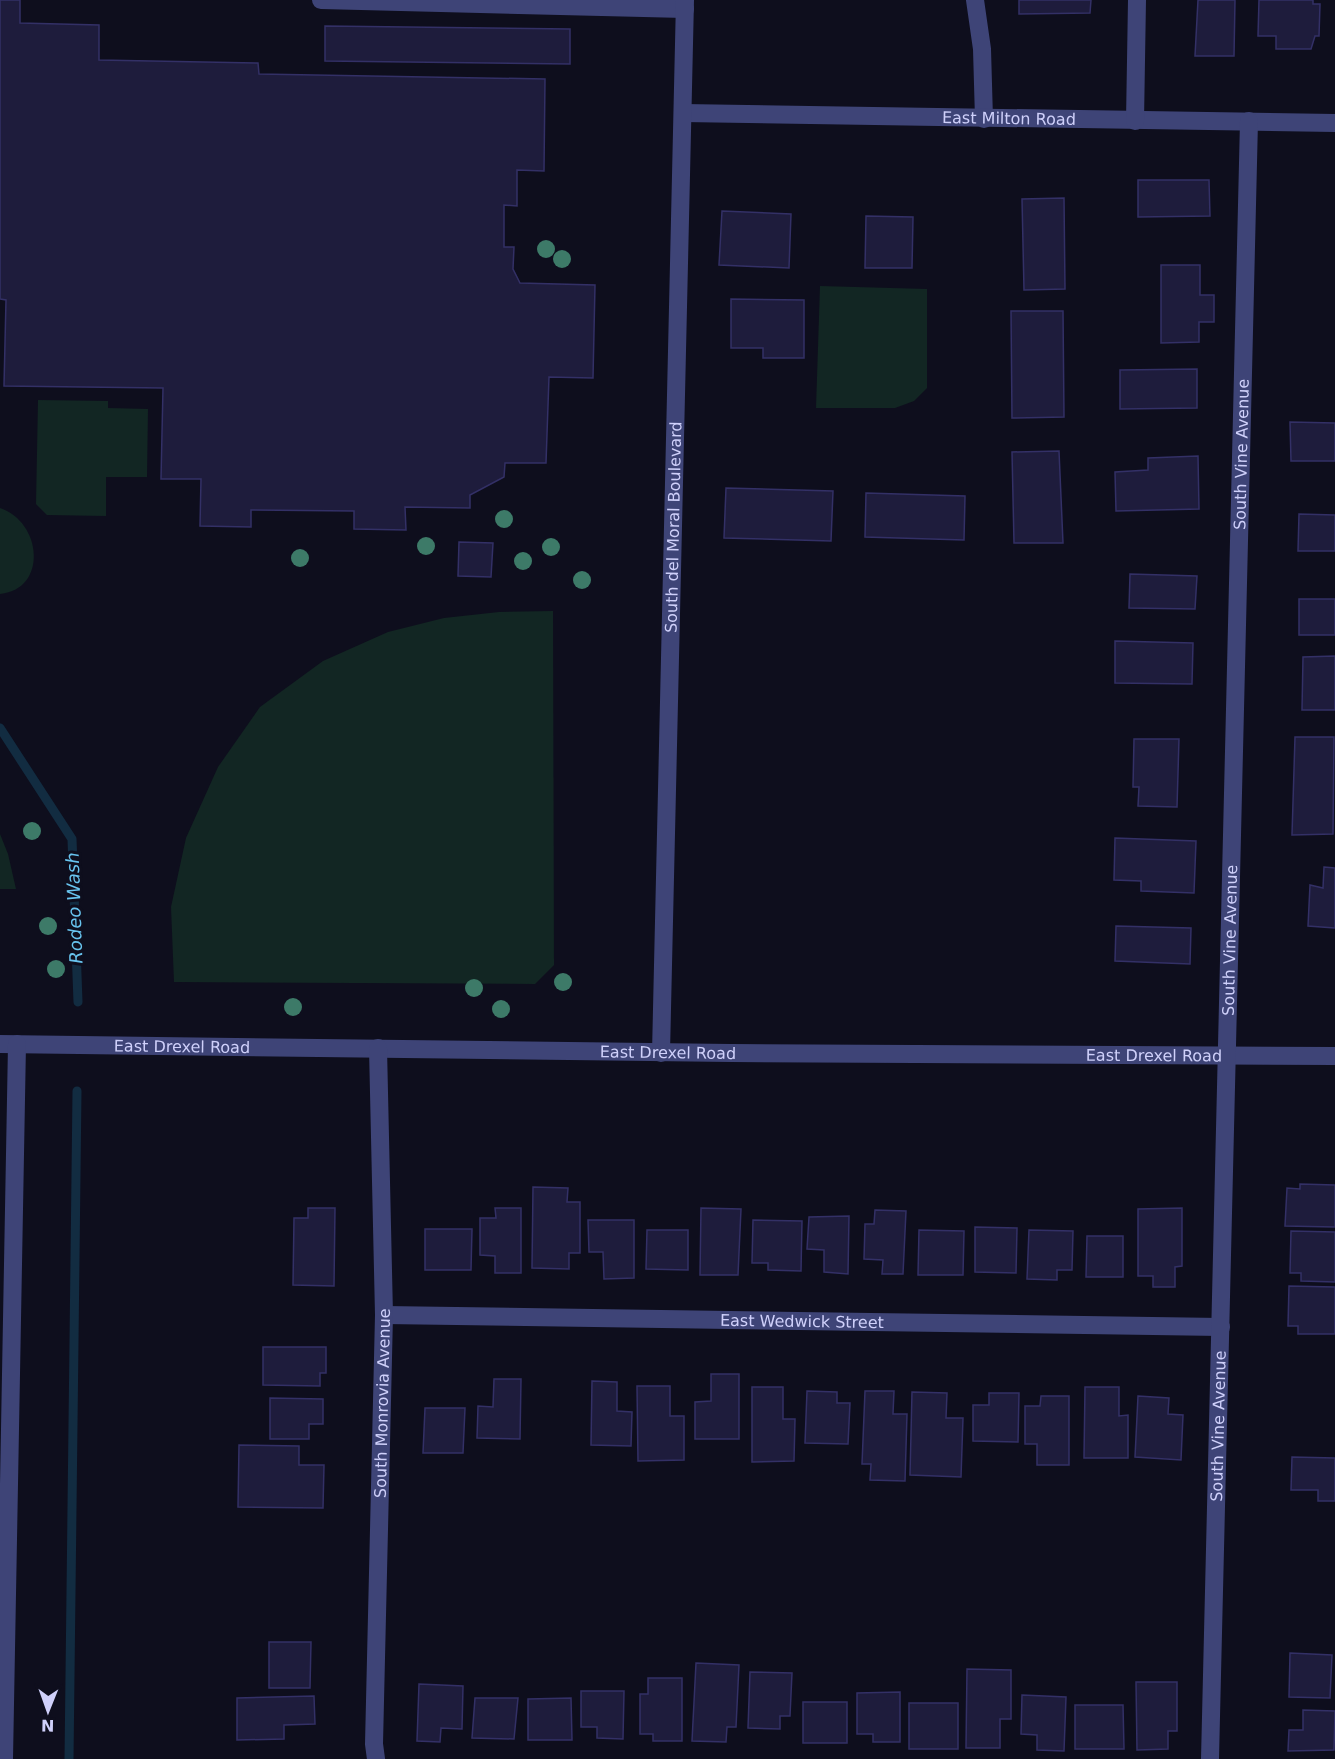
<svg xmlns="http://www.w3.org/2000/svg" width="1335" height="1759" viewBox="0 0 1335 1759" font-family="'DejaVu Sans',sans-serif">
<rect width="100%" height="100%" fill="#0e0e1d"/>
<g fill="#122623">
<polygon points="820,286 927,289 927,388 914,401 895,408 816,408"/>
<polygon points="38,400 108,401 108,408 148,409 147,477 106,477 106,516 47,515 36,504"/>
<path d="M0 508C42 522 48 589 0 594Z"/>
<polygon points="553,611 554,965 535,984 174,982 171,907 186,838 218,767 260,707 323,661 388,632 444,618 499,612"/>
<polygon points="0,834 8,854 16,889 0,889"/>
</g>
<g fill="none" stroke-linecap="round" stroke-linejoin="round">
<g stroke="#122c41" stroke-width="9">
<polyline points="0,728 72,839 78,1002"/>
<polyline points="69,1759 77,1091"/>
</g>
</g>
<g fill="#1e1c3c" stroke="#333066" stroke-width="1.5">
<polygon points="0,0 20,0 20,23 99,25 99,60 258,63 259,74 545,79 544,171 517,170 517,206 504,205 504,247 514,247 513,269 520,283 595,285 593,378 549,377 546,463 505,463 504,477 470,495 470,508 405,507 406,530 354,529 354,511 251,510 251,527 200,526 201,479 161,479 163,388 4,386 6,300 0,299"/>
<polygon points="1019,0 1091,0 1090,13 1019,14"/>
<polygon points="1198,0 1235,0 1234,56 1195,56"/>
<polygon points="1259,0 1313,0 1313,4 1320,4 1319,36 1315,36 1311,49 1276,49 1276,36 1258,36"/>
<polygon points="325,26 570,29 570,64 325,61"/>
<polygon points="1138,180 1209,180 1210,216 1138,217"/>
<polygon points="1064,198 1065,289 1024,290 1022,199"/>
<polygon points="722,211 791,214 789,268 719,265"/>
<polygon points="866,216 913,217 912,268 865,268"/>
<polygon points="1161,265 1200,265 1200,295 1214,295 1214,322 1199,322 1199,342 1161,343"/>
<polygon points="731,299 804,300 804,358 763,358 763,348 731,348"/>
<polygon points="1011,311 1063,311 1064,417 1012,418"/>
<polygon points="1197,369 1197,408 1120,409 1120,370"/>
<polygon points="1290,422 1335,423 1335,461 1291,461"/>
<polygon points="1059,451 1063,543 1014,543 1012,452"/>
<polygon points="1198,456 1199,509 1116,511 1115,472 1148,470 1148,458"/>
<polygon points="726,488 833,491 831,541 724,538"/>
<polygon points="866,493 965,496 964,540 865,537"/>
<polygon points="1299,514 1335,515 1335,551 1298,551"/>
<polygon points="459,542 493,543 491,577 458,576"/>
<polygon points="1130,574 1197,576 1195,609 1129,608"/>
<rect x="1299" y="599" width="36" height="36"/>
<polygon points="1115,641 1193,643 1192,684 1115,683"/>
<polygon points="1335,656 1335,710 1302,710 1303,657"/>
<polygon points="1295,737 1334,737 1333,834 1292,835"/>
<polygon points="1134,739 1179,739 1177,807 1138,806 1139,787 1133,787"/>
<polygon points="1115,838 1196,841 1194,893 1141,891 1141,881 1114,880"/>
<polygon points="1324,867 1335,868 1335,928 1308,926 1310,885 1323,888"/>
<polygon points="1116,926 1191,928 1190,964 1115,961"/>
<polygon points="1300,1184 1335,1185 1335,1227 1285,1226 1287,1188 1300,1189"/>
<polygon points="533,1187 568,1188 567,1202 580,1202 580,1253 569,1253 569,1269 532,1268"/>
<polygon points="308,1208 335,1208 334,1286 293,1285 294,1218 308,1218"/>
<polygon points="495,1208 521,1208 521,1273 495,1273 495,1256 480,1255 480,1218 496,1218"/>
<polygon points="701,1208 741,1209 738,1275 700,1275"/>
<polygon points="1182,1208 1182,1266 1175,1267 1175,1287 1153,1287 1153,1276 1138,1276 1138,1209"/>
<polygon points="875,1210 906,1211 903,1274 882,1274 883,1260 864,1259 865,1224 874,1224"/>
<polygon points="849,1216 848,1274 824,1272 824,1250 807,1249 809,1217"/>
<polygon points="588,1220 634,1220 634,1278 604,1279 603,1252 589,1252"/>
<polygon points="753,1220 802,1221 801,1271 768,1270 768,1263 752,1263"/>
<polygon points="975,1227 1017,1228 1016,1273 975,1272"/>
<polygon points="425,1229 472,1229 471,1270 425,1270"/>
<polygon points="647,1230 688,1230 688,1270 646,1269"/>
<polygon points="919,1230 964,1231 963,1275 918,1275"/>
<polygon points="1029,1230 1073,1231 1072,1270 1057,1270 1057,1280 1027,1279"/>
<polygon points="1291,1231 1335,1232 1335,1282 1301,1281 1301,1273 1290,1273"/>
<polygon points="1087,1236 1123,1236 1123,1277 1086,1277"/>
<polygon points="1289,1286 1335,1287 1335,1334 1298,1334 1298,1326 1288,1326"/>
<polygon points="263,1347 326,1347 326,1373 320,1373 320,1386 263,1385"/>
<polygon points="711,1374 739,1374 739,1439 695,1439 695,1402 711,1401"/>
<polygon points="494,1379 521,1379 520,1439 477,1438 478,1406 493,1407"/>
<polygon points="592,1381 617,1382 617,1411 632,1412 631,1446 591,1445"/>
<polygon points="637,1386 670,1386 670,1416 684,1416 684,1460 638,1461"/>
<polygon points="752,1387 783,1387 783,1419 795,1419 794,1461 752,1462"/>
<polygon points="1085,1387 1119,1387 1119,1416 1128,1415 1128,1458 1084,1458"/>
<polygon points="807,1391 837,1392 837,1403 850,1403 848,1444 805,1443"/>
<polygon points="865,1391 894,1391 893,1414 907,1414 905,1481 870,1480 871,1464 862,1464"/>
<polygon points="912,1392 947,1393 946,1418 963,1418 961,1477 910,1475"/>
<polygon points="989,1393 1019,1393 1018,1442 973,1441 973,1405 989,1405"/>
<polygon points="1041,1396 1069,1396 1069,1465 1037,1465 1037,1444 1025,1444 1025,1406 1040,1406"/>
<polygon points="1138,1396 1169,1398 1168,1414 1183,1415 1181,1460 1135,1457"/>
<polygon points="270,1398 323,1399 323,1424 309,1424 309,1439 270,1439"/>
<polygon points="425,1408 465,1408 463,1453 423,1453"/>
<polygon points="239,1445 299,1446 299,1465 324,1465 323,1508 238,1507"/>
<polygon points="1292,1457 1335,1458 1335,1501 1318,1501 1318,1490 1291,1490"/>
<polygon points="269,1642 311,1642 310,1688 269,1688"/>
<polygon points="1290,1653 1332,1655 1330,1698 1289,1697"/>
<polygon points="696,1663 739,1665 736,1727 727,1727 726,1742 692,1741"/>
<polygon points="967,1669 1011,1670 1011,1719 1000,1719 1000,1748 966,1748"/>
<polygon points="750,1672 792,1673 790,1716 780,1716 780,1729 748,1728"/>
<polygon points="648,1678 682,1678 682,1741 653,1741 653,1734 640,1734 640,1694 648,1694"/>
<polygon points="1136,1682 1177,1682 1177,1731 1168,1731 1168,1749 1137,1750"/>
<polygon points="419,1684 463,1686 462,1729 441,1728 440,1742 417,1741"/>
<polygon points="581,1691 624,1691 623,1739 597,1738 597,1727 581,1727"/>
<polygon points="900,1692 900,1742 873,1742 873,1734 857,1734 857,1693"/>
<polygon points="1022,1695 1066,1697 1064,1751 1037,1750 1037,1735 1021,1734"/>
<polygon points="314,1696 315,1724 284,1725 284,1739 237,1740 237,1698"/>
<polygon points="475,1698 518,1698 514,1739 472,1738"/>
<polygon points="571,1698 572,1740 528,1740 528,1699"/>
<rect x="803" y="1702" width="44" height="41"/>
<rect x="909" y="1703" width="49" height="46"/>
<polygon points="1075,1705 1123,1705 1124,1749 1075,1749"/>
<polygon points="1303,1710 1335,1711 1334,1750 1288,1751 1289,1730 1303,1730"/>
</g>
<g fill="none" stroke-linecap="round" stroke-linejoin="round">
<g stroke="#3e4477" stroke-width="18">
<polyline points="321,0 685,9"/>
<polyline points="975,0 982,49 984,119"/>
<path id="s1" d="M683 113 1335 123"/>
<polyline points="1135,121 1137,0"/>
<path id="s2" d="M0 1044 731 1053 1335 1056"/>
<path id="s3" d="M661 1053 685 0"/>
<path id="s4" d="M384 1315 1221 1327"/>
<polyline points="4,1759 17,1044"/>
<path id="s5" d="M376 1759 374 1744 384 1315 378 1048"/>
<path id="s6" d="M1210 1759 1249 121"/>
</g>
</g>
<g fill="#3d7a68">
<circle cx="546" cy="249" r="9"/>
<circle cx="562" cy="259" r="9"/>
<circle cx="504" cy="519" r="9"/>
<circle cx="426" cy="546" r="9"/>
<circle cx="551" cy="547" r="9"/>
<circle cx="300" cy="558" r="9"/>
<circle cx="523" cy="561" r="9"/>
<circle cx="582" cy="580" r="9"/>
<circle cx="32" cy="831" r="9"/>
<circle cx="48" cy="926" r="9"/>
<circle cx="56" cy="969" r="9"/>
<circle cx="563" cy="982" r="9"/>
<circle cx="474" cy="988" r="9"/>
<circle cx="293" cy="1007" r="9"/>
<circle cx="501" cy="1009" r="9"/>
</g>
<g text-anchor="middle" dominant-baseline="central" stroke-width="6" stroke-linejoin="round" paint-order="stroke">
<g font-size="16" fill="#cfd0fa" stroke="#0e0e1d">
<text stroke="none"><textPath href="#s1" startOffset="326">East Milton Road</textPath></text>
<text stroke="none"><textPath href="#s6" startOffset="1305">South Vine Avenue</textPath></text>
<text stroke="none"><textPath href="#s3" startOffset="526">South del Moral Boulevard</textPath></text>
<text stroke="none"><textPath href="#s6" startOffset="819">South Vine Avenue</textPath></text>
<text stroke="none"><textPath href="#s2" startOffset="182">East Drexel Road</textPath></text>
<text stroke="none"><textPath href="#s2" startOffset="668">East Drexel Road</textPath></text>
<text stroke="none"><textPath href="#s2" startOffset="1154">East Drexel Road</textPath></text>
<text stroke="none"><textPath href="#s4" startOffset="418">East Wedwick Street</textPath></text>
<text stroke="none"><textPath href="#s5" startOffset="356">South Monrovia Avenue</textPath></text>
<text stroke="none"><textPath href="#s6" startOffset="333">South Vine Avenue</textPath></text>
</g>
<g font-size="18" font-style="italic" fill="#68c4ef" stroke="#0e0e1d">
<text transform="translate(74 908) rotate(-92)">Rodeo Wash</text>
</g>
</g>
<g transform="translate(48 1711) rotate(181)" stroke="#0e0e1d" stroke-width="4.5" paint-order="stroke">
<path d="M0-4.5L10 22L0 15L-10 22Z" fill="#cfd0fa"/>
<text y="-9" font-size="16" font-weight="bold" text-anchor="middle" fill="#cfd0fa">N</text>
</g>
</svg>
